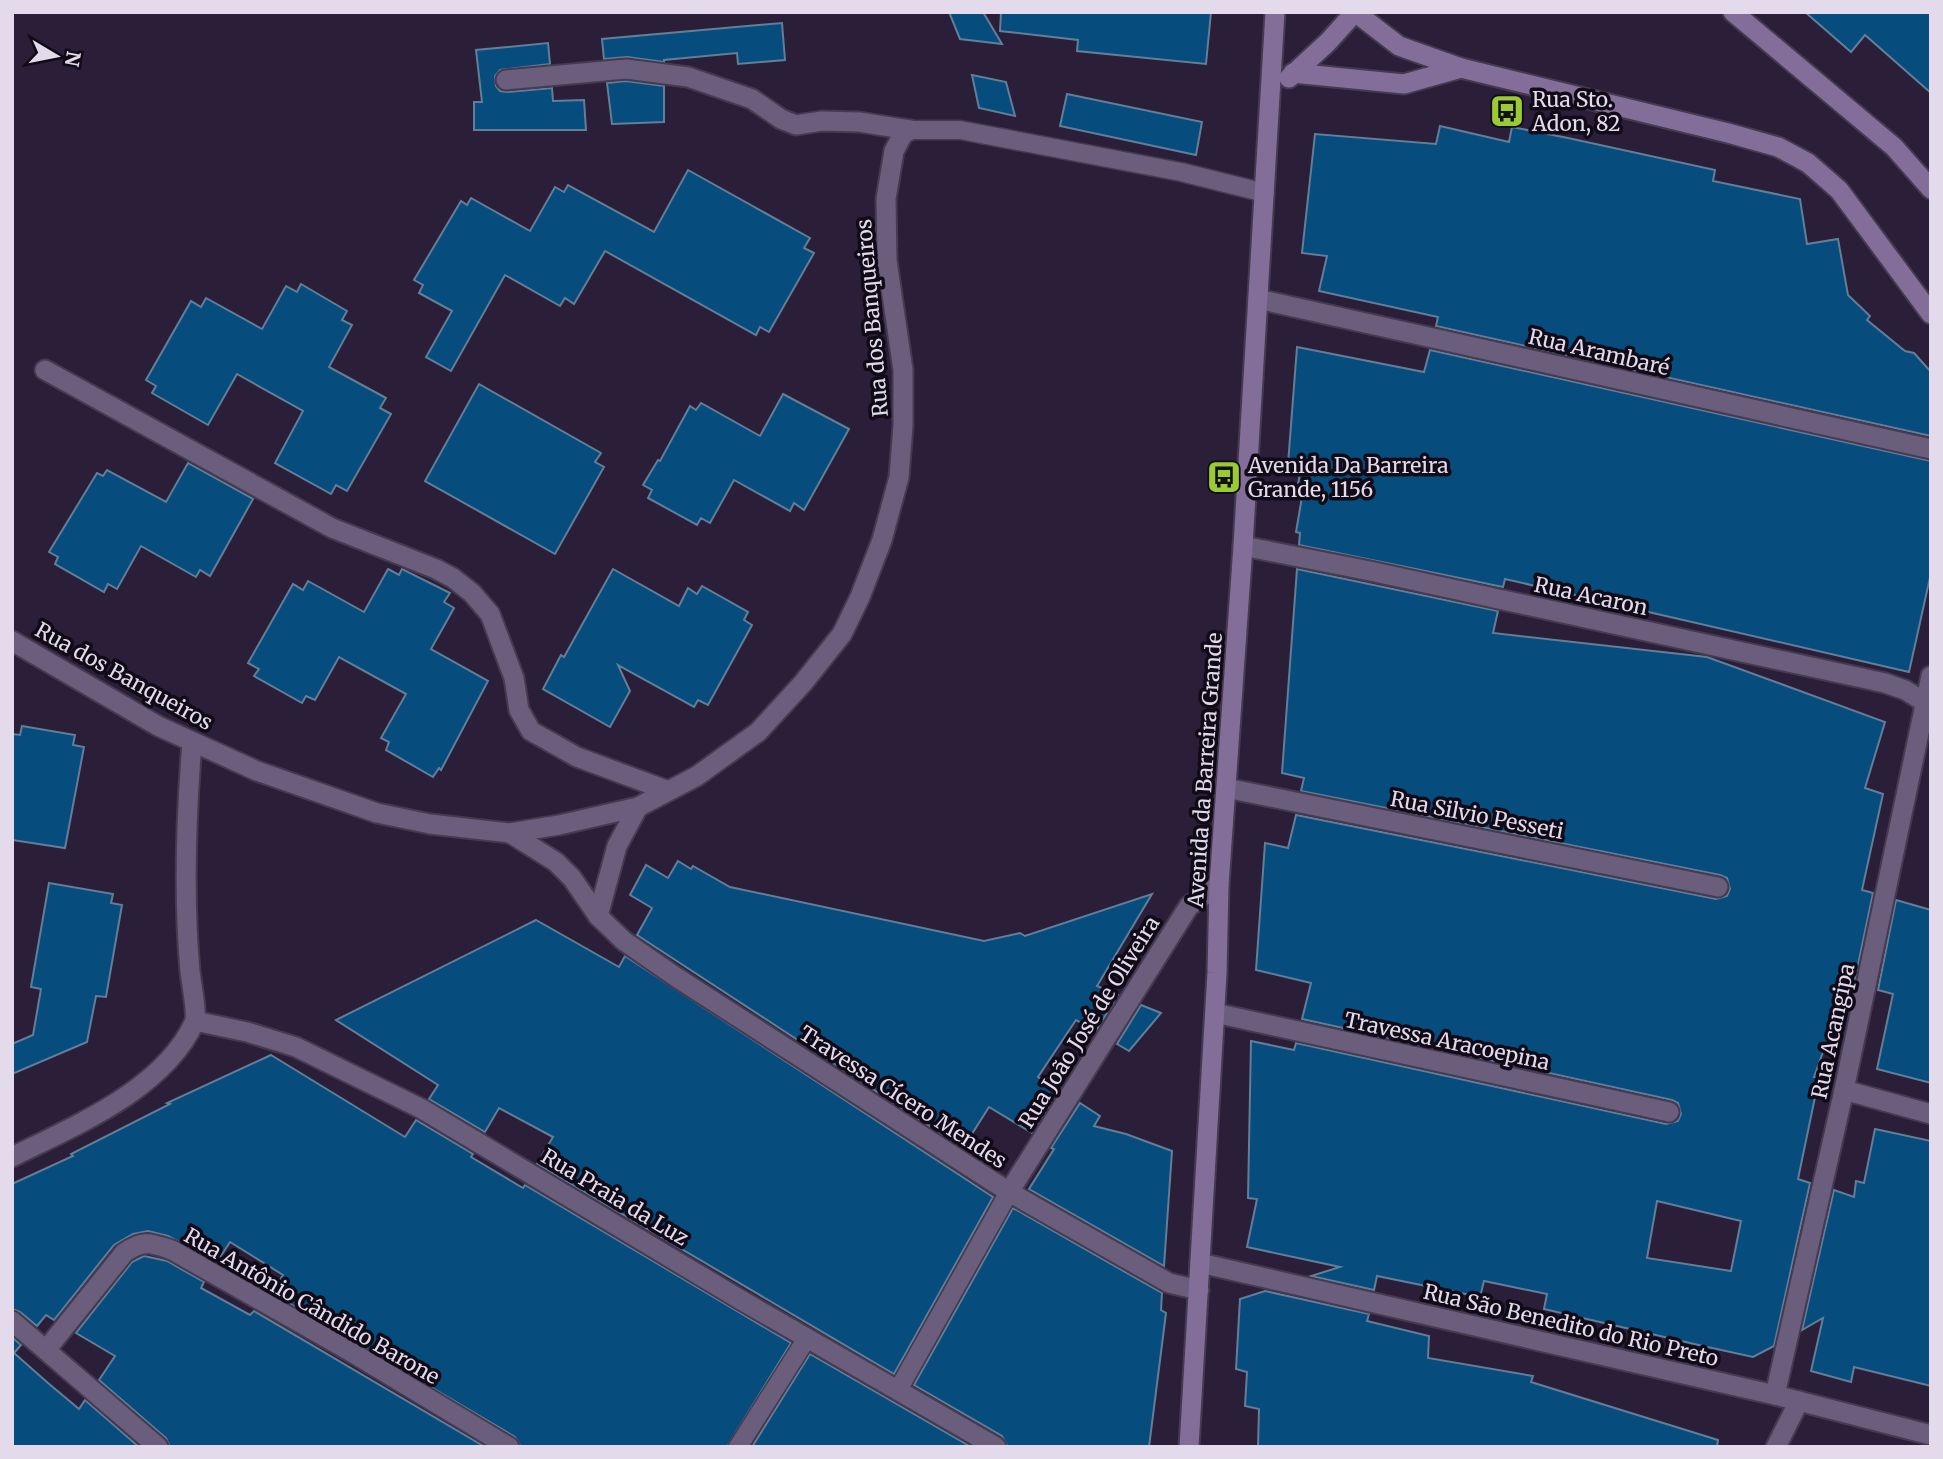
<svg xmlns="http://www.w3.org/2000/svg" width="1943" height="1459" viewBox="0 0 1943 1459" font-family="Merriweather,serif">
<rect width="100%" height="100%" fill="#2b1e38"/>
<g fill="#064c7c" stroke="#627e98" stroke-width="2" fill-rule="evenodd">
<polygon points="949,12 983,12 1002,44 960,39"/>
<polygon points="1001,12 1211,12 1206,64 1077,51 1078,40 1000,31"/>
<polygon points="1805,12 1931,12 1931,93 1865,35 1851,52"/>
<polygon points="782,23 785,60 738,64 737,53 664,60 664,62 627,57 604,59 602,39"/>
<polygon points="548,43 550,64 500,70 495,76 496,86 500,91 507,92 552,88 553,101 584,100 586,130 474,130 474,102 482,102 476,50"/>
<polygon points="972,75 1006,82 1015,116 979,108"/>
<polygon points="626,81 664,86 664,122 612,124 607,83"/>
<polygon points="1067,94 1202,122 1196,155 1060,126"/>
<polygon points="1440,126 1509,142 1512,127 1568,138 1715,170 1713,181 1800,199 1807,244 1838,239 1848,295 1870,316 1867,320 1905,351 1914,353 1931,372 1931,436 1436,326 1438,317 1319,291 1327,256 1302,253 1315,134 1436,144"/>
<polygon points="688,170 810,238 804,248 814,253 769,332 760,327 756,335 605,251 574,304 565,298 560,306 505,275 451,371 426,357 452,311 419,293 423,285 414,280 461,201 467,205 471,198 530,231 555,187 564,192 568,185 654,232"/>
<polygon points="301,284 347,311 342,320 352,325 329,367 386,398 380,408 391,414 347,491 336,485 331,494 275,463 303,411 237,374 208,425 152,393 156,386 146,380 191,301 201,307 206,298 262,329 286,286 297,292"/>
<polygon points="1297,347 1424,372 1430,350 1931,461 1931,573 1909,672 1505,579 1503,587 1299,545 1300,533 1296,532 1302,497 1296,496 1301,467 1288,464"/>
<polygon points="479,384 601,453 595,462 604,467 555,554 425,481"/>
<polygon points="783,394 849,429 804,510 794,503 790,511 734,480 710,523 701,518 697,525 648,498 652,490 643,485 658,460 660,461 690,406 696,410 701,403 760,436"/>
<polygon points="188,463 253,499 210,576 200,570 196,577 141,546 117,589 108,584 104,592 55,564 58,557 49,552 97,473 103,476 107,470 166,502"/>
<polygon points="388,569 399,575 402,569 450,593 444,602 454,608 431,649 488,681 441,770 439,768 433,777 386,750 389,742 381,738 406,694 339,657 315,700 306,696 302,703 254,676 259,669 248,663 293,584 303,590 308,581 364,612"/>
<polygon points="613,569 679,606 688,588 697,594 702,586 748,612 744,620 752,625 708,705 698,700 694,707 618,665 630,691 610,727 543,689 561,655 564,657"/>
<path d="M1297 569 1498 611 1493 633 1707 657 1885 722 1865 788 1883 794 1862 890 1873 893 1854 984 1842 981 1831 1030 1814 1077 1819 1078 1798 1179 1810 1183 1774 1346 1753 1357 1703 1346 1544 1309 1547 1294 1484 1281 1480 1297 1377 1276 1374 1290 1311 1276 1340 1267 1247 1247 1257 1199 1248 1198 1251 1041 1294 1050 1296 1043 1666 1124 1678 1121 1681 1114 1678 1103 1672 1100 1302 1019 1311 983 1256 970 1265 843 1288 848 1296 815 1716 899 1727 896 1730 889 1727 878 1720 875 1301 791 1304 778 1282 773ZM1657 1201 1741 1221 1731 1271 1647 1258Z"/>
<polygon points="22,726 75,735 73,745 84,747 65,848 12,840 12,734 20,735"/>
<polygon points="678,861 691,869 693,866 730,887 984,941 1020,933 1025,936 1152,894 1097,986 1118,995 1096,1031 1076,1020 1038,1077 1059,1090 1032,1133 989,1107 963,1148 637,935 652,908 630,895 646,865 668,878"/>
<polygon points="49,883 113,894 111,903 122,905 106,997 96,996 87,1042 12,1074 12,1044 33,1035 41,989 31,987"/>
<polygon points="1896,900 1931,910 1931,1083 1877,1069 1893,994 1878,990"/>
<polygon points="536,920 619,967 625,956 993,1197 894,1374 537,1164 553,1137 499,1108 485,1132 429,1099 438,1085 336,1020"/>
<polygon points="1141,1005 1161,1013 1129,1051 1117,1044"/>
<polygon points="271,1055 405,1137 416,1120 473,1154 471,1157 523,1188 525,1185 791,1343 727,1447 521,1447 515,1437 272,1293 283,1275 230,1242 217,1262 168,1236 148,1231 133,1234 114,1245 54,1320 46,1315 37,1326 20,1312 12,1309 12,1184 73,1156 71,1154 170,1104 167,1103"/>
<polygon points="1080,1103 1100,1116 1094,1126 1126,1134 1172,1151 1164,1266 1029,1189 1054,1149 1051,1148"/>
<polygon points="1875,1129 1931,1141 1931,1386 1854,1367 1851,1382 1811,1371 1823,1318 1802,1330 1834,1190 1854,1197 1856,1181 1864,1183"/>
<polygon points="1013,1208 1162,1293 1161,1310 1166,1313 1149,1447 1008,1447 1002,1436 914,1385"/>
<polygon points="144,1256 167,1261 204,1282 201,1288 250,1315 254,1311 485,1447 170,1447 166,1438 99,1380 115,1356 76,1333 132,1262"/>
<polygon points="1265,1291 1369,1314 1367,1321 1429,1336 1428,1358 1533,1376 1531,1382 1718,1440 1717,1447 1258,1447 1259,1409 1245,1406 1247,1372 1236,1369 1240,1299"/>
<polygon points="12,1337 21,1345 14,1353 48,1383 79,1409 85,1400 139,1447 12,1447"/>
<polygon points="810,1354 971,1447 752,1447"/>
</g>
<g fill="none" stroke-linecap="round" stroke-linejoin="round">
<g stroke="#453a50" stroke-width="21">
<g id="service">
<polyline points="910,130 960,130 1181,172 1265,193"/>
<polyline points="898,1390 1009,1192"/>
<polyline points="738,1447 807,1338"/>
</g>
</g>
<g stroke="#453a50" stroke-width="23">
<g id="minor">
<polyline points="506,80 626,69 688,77 752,99 781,119 796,125 822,121 859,122 910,130"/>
<polyline points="1258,299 1931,449"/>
<polyline points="45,370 332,528 436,569 453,578 472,593 490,614 514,678 519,710 531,731 577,757 666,790"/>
<polyline points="1243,546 1370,571 1885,683 1905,690 1931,706"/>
<polyline points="12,641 158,726 257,771 377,813 430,824 510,833 559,825 638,807 697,776 758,732 803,683 842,634 860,597 882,540 899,477 903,426 903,370 887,261 886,199 894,151 903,134 910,130"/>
<polyline points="1226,788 1718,887"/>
<polyline points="510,833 556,862 572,878 598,916 624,941 676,977 1009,1192 1169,1283 1199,1290"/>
<polyline points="598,916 617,846 638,807"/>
<polyline points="1215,1013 1669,1112"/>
<polyline points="195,1021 247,1032 296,1047 422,1109 741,1300 996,1447"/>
<polyline points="1844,1090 1931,1114"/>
<path d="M12 1157C74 1126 163 1090 194 1023 198 1014 191 983 190 971 183 894 186 818 192 742"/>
<polyline points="1009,1192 1189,906 1219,885"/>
<polyline points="1200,1263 1775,1395 1931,1435"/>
<polyline points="12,1321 158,1447"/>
<path d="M46 1350 124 1253C143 1239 151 1243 172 1250L353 1353 509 1447"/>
<polyline points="1775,1395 1844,1090 1931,676"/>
<polyline points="1776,1447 1799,1401"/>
</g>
</g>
<g stroke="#453a50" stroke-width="23">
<g id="secondary">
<polyline points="1355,12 1399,46 1461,68 1728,133 1778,147 1808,163 1839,190 1931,314"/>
<polyline points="1733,12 1894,147 1931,189"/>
<polyline points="1293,73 1404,84 1461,68"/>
<polyline points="1289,78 1328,42 1355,12"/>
<polyline points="1189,1447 1217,973 1219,885 1243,546 1275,12"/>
</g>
</g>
<use href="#service" stroke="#6b5d7c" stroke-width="18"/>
<use href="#minor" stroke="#6b5d7c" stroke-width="19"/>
<use href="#secondary" stroke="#826e98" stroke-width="19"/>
</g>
<defs>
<g id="bus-square" transform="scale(1.75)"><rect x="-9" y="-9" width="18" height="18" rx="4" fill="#9acb34" stroke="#110b17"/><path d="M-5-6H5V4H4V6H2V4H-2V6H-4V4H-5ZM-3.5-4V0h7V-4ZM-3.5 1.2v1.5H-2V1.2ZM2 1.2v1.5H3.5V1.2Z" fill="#111"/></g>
</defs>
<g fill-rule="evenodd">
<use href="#bus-square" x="1507" y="111"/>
<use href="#bus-square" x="1224" y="477"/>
</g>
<g text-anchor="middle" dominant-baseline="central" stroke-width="7" stroke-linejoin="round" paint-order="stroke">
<g font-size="21" fill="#e3dbec" stroke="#110b17" text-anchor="start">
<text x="1532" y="99">Rua Sto.<tspan x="1532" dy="24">Adon, 82</tspan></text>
<text x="1248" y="465">Avenida Da Barreira<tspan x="1248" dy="24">Grande, 1156</tspan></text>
</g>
<g font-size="21" fill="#e3dbec" stroke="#110b17">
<text transform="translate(872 318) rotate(-95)">Rua dos Banqueiros</text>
<text transform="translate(1599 352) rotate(13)">Rua Arambaré</text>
<text transform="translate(1591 596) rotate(12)">Rua Acaron</text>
<text transform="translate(124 676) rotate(29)">Rua dos Banqueiros</text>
<text transform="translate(1205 770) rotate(-86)">Avenida da Barreira Grande</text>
<text transform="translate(1477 815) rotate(11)">Rua Silvio Pesseti</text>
<text transform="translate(1089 1022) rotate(-58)">Rua João José de Oliveira</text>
<text transform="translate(1833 1031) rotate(-78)">Rua Acangipa</text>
<text transform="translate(1447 1041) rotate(12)">Travessa Aracoepina</text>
<text transform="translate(903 1097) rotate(33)">Travessa Cícero Mendes</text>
<text transform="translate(615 1197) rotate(31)">Rua Praia da Luz</text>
<text transform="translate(312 1306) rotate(30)">Rua Antônio Cândido Barone</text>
<text transform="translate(1571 1325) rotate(13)">Rua São Benedito do Rio Preto</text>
</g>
</g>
<rect width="1943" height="1459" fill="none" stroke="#e3dbec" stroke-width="28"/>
<g transform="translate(56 56) rotate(100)" stroke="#110b17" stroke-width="5" paint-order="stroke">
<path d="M0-5L12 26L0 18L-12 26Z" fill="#e3dbec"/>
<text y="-10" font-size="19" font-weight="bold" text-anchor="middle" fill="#e3dbec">N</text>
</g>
</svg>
